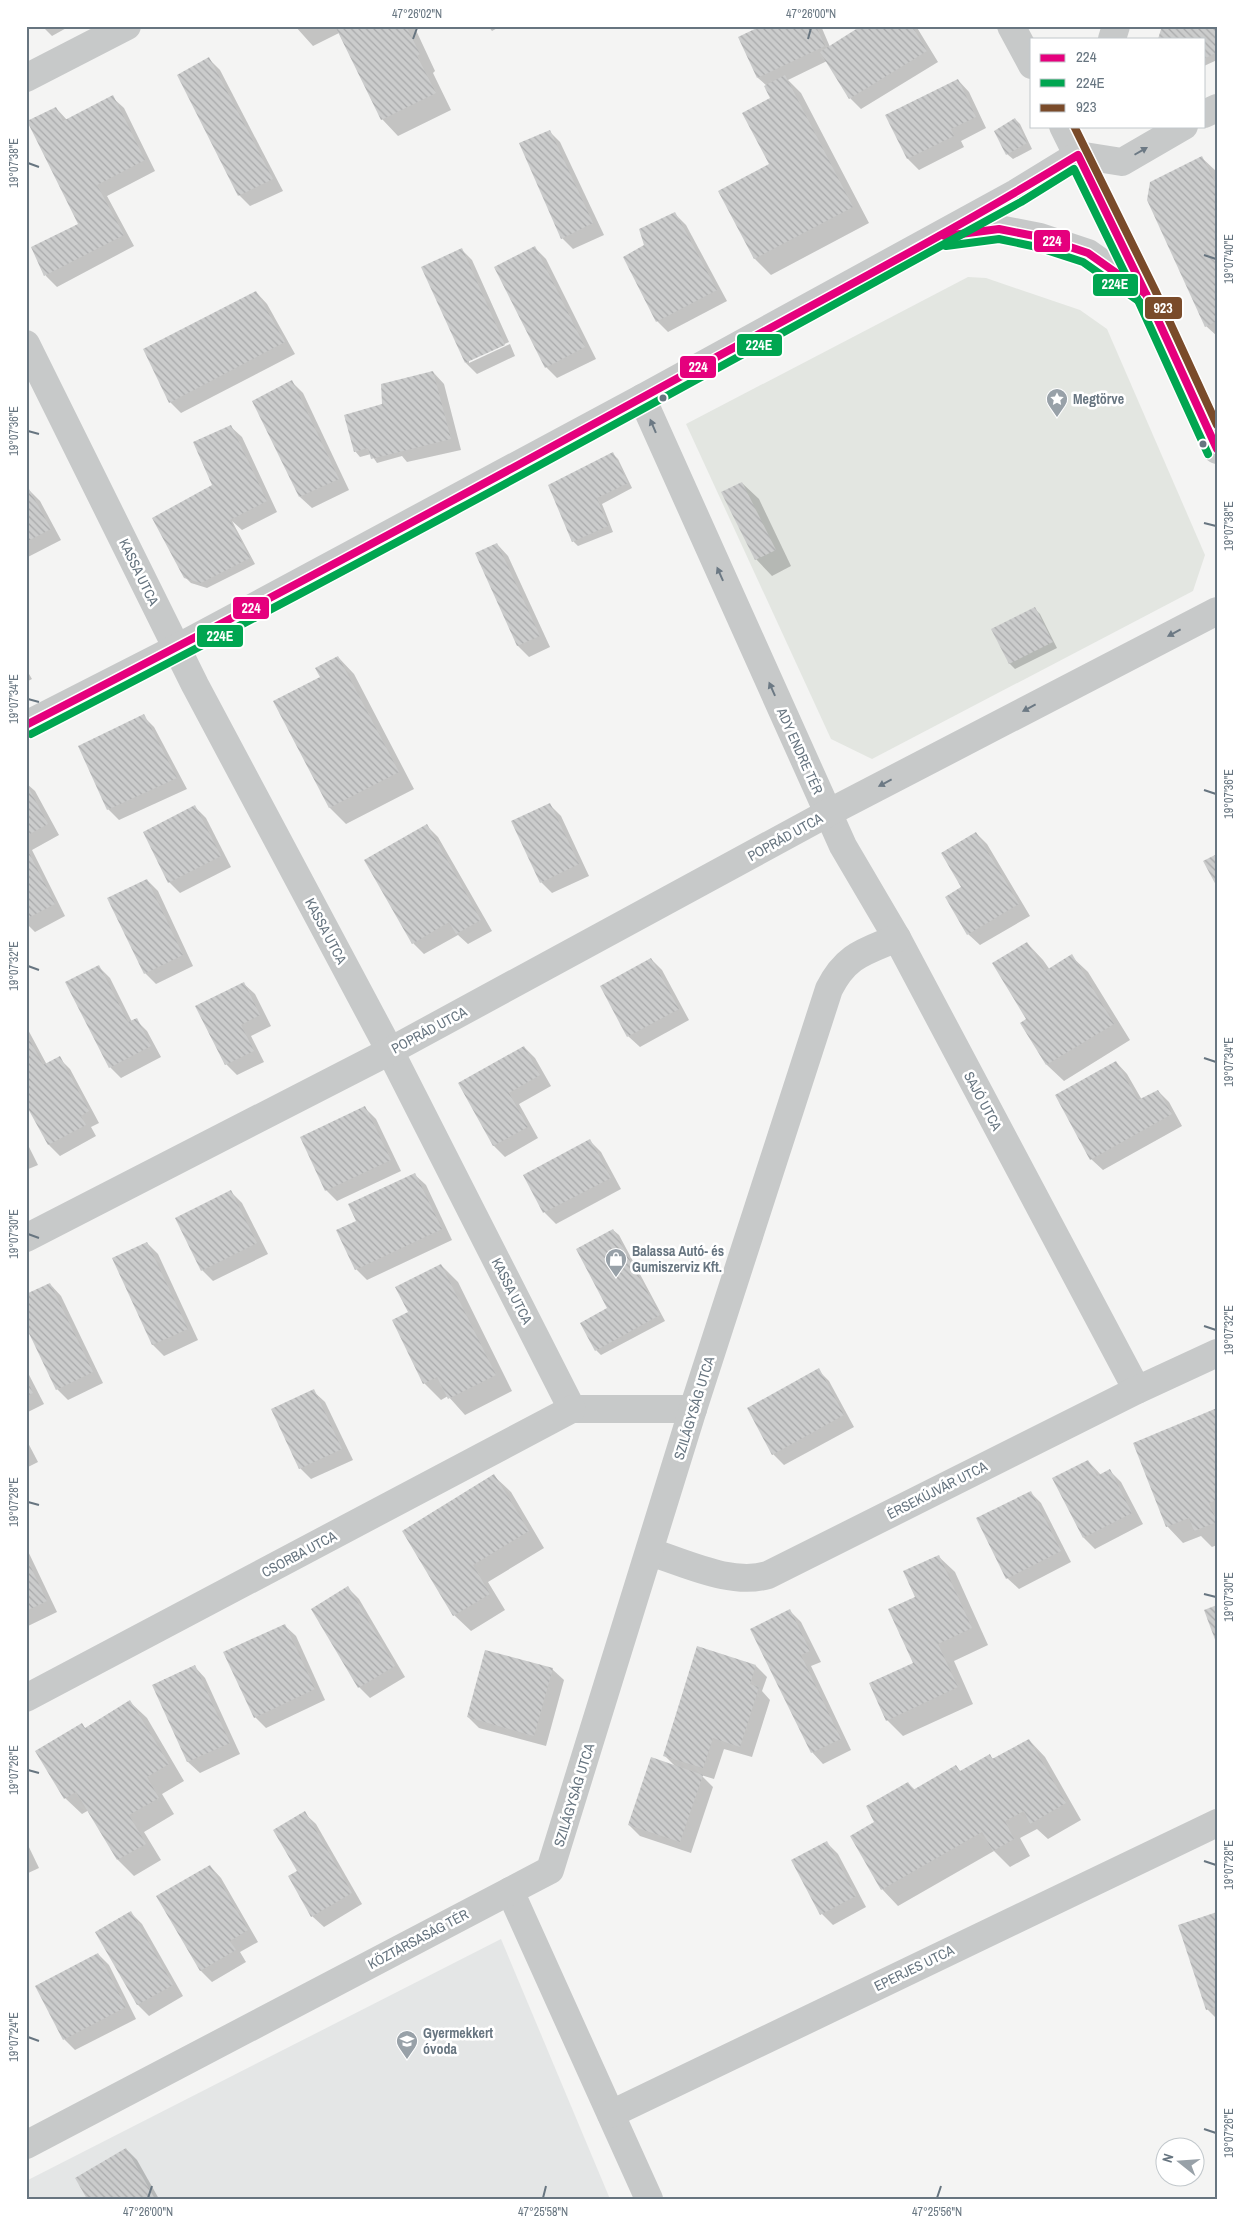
<svg xmlns="http://www.w3.org/2000/svg" width="1243" height="2225" viewBox="0 0 1243 2225" font-family="'Archivo Narrow',sans-serif">
<defs>
<pattern id="building-back-hatch" width="6" height="6" patternUnits="userSpaceOnUse" patternTransform="scale(1.25)"><rect width="6" height="6" fill="#cbcccc"/><path d="M-1 5l2 2M0 0l6 6M5-1l2 2" fill="none" stroke="#a9aaab"/></pattern>
</defs>
<rect width="100%" height="100%" fill="#f4f4f3"/>
<polygon fill="#e4e6e6" points="501,1939 610,2199 26,2199 26,2181"/>
<polygon fill="#e3e6e1" points="968,277 986,278 1080,310 1107,329 1205,555 1193,591 872,759 831,739 686,424"/>
<g fill="#0003">
<polygon points="42,26 70,26 52,36"/>
<polygon points="295,26 414,26 435,71 433,73 451,110 398,136 382,119 339,33 313,46"/>
<polygon points="488,26 501,26 492,31"/>
<polygon points="764,26 821,26 830,47 864,26 916,26 938,62 861,109 850,98 827,61 788,80 801,93 869,223 771,275 755,259 771,164 772,99 767,86 758,78 739,38"/>
<polygon points="1217,26 1217,60 1204,66 1204,39"/>
<polygon points="209,59 220,70 283,191 250,206 239,195"/>
<polygon points="958,80 969,92 986,128 961,141 964,147 919,170 908,159 887,115"/>
<polygon points="112,97 124,108 155,171 107,196 134,246 57,287 46,276 32,248 80,224 56,108 67,120"/>
<polygon points="1015,119 1020,124 1032,149 1013,159 1007,154"/>
<polygon points="549,131 560,142 604,235 573,249 562,238"/>
<polygon points="1202,158 1217,172 1217,336 1206,326"/>
<polygon points="675,214 686,225 727,301 668,332 657,321 645,245"/>
<polygon points="535,248 546,259 596,359 557,378 546,367"/>
<polygon points="461,249 472,260 509,342 469,360 469,363 510,344 515,356 477,374 466,363"/>
<polygon points="256,292 267,304 295,354 181,413 170,402"/>
<polygon points="433,372 444,384 461,450 407,462 402,456 377,463 371,454 360,457 355,451 383,405"/>
<polygon points="292,382 303,393 349,490 312,508 300,497 254,401"/>
<polygon points="230,426 242,437 277,512 242,530 232,521 255,564 207,588 191,583 185,577 218,493"/>
<polygon points="613,454 618,459 632,488 602,504 613,532 578,546 573,541"/>
<polygon points="742,483 759,499 791,566 772,576 756,559"/>
<polygon points="29,490 40,501 61,540 26,558 26,491"/>
<polygon points="497,544 508,556 550,647 529,657 518,646 476,554"/>
<polygon points="1035,609 1040,614 1057,648 1015,669 1010,664 993,630"/>
<polygon points="338,657 354,674 414,789 346,824 330,808 275,702 321,678"/>
<polygon points="26,669 32,679 26,682"/>
<polygon points="143,716 154,727 187,789 119,820 108,809"/>
<polygon points="26,783 35,791 59,835 32,850 65,916 35,932 26,923"/>
<polygon points="549,804 561,816 589,876 552,893 541,882"/>
<polygon points="195,807 206,818 231,867 180,893 169,882"/>
<polygon points="427,826 438,837 492,931 468,944 458,935 424,954 413,943"/>
<polygon points="976,833 987,844 1030,916 980,945 968,934 947,897 963,888"/>
<polygon points="147,880 158,891 193,966 156,984 145,973"/>
<polygon points="1027,943 1043,960 1050,970 1071,956 1088,972 1130,1040 1064,1081 1047,1065 1022,1023 1028,1020"/>
<polygon points="651,959 662,970 689,1020 640,1047 628,1036"/>
<polygon points="99,967 110,978 132,1022 136,1020 147,1031 161,1057 121,1078 110,1067"/>
<polygon points="243,983 255,994 271,1026 251,1036 264,1062 237,1075 226,1064"/>
<polygon points="26,1026 47,1065 59,1058 70,1069 99,1123 91,1127 96,1136 60,1156 49,1145 26,1102"/>
<polygon points="524,1047 535,1058 551,1086 519,1104 538,1138 505,1157 494,1146 460,1084"/>
<polygon points="1116,1062 1127,1074 1142,1100 1158,1091 1169,1102 1182,1126 1103,1170 1091,1159 1057,1096"/>
<polygon points="365,1108 376,1119 401,1171 337,1201 326,1190"/>
<polygon points="26,1141 38,1165 26,1170"/>
<polygon points="590,1141 601,1152 621,1189 556,1224 545,1213 525,1175"/>
<polygon points="414,1174 426,1185 452,1240 367,1280 356,1269 358,1221"/>
<polygon points="231,1192 242,1203 268,1254 213,1281 202,1270"/>
<polygon points="613,1230 619,1235 665,1321 601,1355 596,1350 609,1308"/>
<polygon points="147,1243 158,1254 198,1340 164,1356 153,1345 114,1259"/>
<polygon points="441,1265 458,1282 512,1391 465,1415 448,1396 441,1400 424,1383 409,1312"/>
<polygon points="50,1284 61,1296 103,1383 68,1400 57,1389"/>
<polygon points="26,1369 44,1404 26,1413"/>
<polygon points="818,1370 829,1381 854,1427 784,1465 773,1454"/>
<polygon points="313,1391 325,1402 353,1460 311,1479 300,1468"/>
<polygon points="1217,1409 1217,1545 1212,1547 1201,1536 1183,1543 1167,1526"/>
<polygon points="26,1439 38,1462 26,1468"/>
<polygon points="1088,1461 1101,1475 1110,1471 1121,1482 1143,1524 1095,1549 1084,1538"/>
<polygon points="494,1476 511,1492 544,1548 488,1582 505,1610 471,1631 454,1615"/>
<polygon points="1030,1492 1041,1503 1071,1562 1019,1589 1007,1578"/>
<polygon points="26,1547 57,1612 26,1627"/>
<polygon points="938,1556 955,1572 988,1645 954,1661 973,1704 903,1736 887,1720 914,1663 917,1598"/>
<polygon points="348,1588 359,1599 405,1677 370,1698 359,1687"/>
<polygon points="790,1611 801,1622 821,1662 811,1666 851,1750 823,1764 812,1752"/>
<polygon points="284,1625 296,1636 325,1700 266,1728 255,1717"/>
<polygon points="698,1648 756,1666 767,1677 762,1691 770,1700 752,1757 724,1749 714,1779 701,1775 713,1787 691,1853 640,1836 629,1825 675,1766 665,1756"/>
<polygon points="194,1666 205,1678 240,1754 200,1773 188,1762 153,1685"/>
<polygon points="552,1669 564,1680 546,1746 479,1728 468,1717"/>
<polygon points="130,1702 147,1718 184,1781 162,1794 174,1814 144,1832 161,1860 134,1876 118,1860 89,1810 82,1814 65,1798 82,1725 86,1729"/>
<polygon points="1029,1740 1045,1757 1081,1820 1048,1839 1037,1829 1020,1838 1030,1856 1010,1867 994,1851 898,1906 882,1889 876,1823 908,1783 915,1790 956,1767 961,1772 990,1755 994,1760"/>
<polygon points="304,1813 316,1824 362,1904 324,1927 312,1916 299,1871"/>
<polygon points="26,1841 39,1868 26,1874"/>
<polygon points="827,1843 838,1854 866,1907 833,1925 822,1914 793,1861"/>
<polygon points="210,1866 221,1878 258,1942 240,1952 246,1962 212,1982 201,1971 158,1896"/>
<polygon points="130,1912 142,1924 183,1996 149,2016 138,2005 97,1932"/>
<polygon points="1217,1914 1217,2019 1207,2009"/>
<polygon points="98,1954 109,1965 136,2019 75,2050 64,2039"/>
<polygon points="126,2149 137,2160 159,2199 88,2199"/>
</g>
<g fill="url(#building-back-hatch)">
<polygon points="335,26 406,26 420,54 417,56 436,93 381,120"/>
<polygon points="761,26 816,26 825,46 757,78 738,37"/>
<polygon points="861,26 912,26 927,51 849,99 820,52"/>
<polygon points="1162,26 1217,26 1217,52 1204,59 1204,39 1158,39"/>
<polygon points="209,57 273,179 238,196 177,75"/>
<polygon points="785,75 853,207 754,259 718,191 769,164 742,113 770,98 764,86"/>
<polygon points="958,79 976,117 951,129 954,136 907,159 885,115"/>
<polygon points="113,95 145,160 97,185 124,235 44,276 31,247 78,224 27,121 56,107 63,121"/>
<polygon points="1015,118 1027,143 1006,155 994,131"/>
<polygon points="550,130 593,223 561,239 519,143"/>
<polygon points="1202,156 1217,186 1217,321 1205,327 1147,200 1150,182"/>
<polygon points="675,212 717,290 656,322 623,257 644,245 639,229"/>
<polygon points="535,246 585,347 545,368 494,267"/>
<polygon points="462,248 505,345 465,363 421,267"/>
<polygon points="256,291 285,342 169,403 143,349"/>
<polygon points="433,371 451,439 371,459 368,448 354,452 344,415 382,404 381,384"/>
<polygon points="292,380 339,479 299,497 252,401"/>
<polygon points="231,425 267,501 230,520 250,558 201,583 184,578 152,518 212,485 193,442"/>
<polygon points="613,452 628,483 597,498 608,526 572,542 548,485"/>
<polygon points="742,482 776,550 755,560 721,492"/>
<polygon points="29,489 51,529 26,542 26,490"/>
<polygon points="497,543 540,636 517,646 475,553"/>
<polygon points="1035,607 1053,642 1009,664 991,629"/>
<polygon points="338,656 399,772 329,808 273,701 320,677 315,668"/>
<polygon points="144,714 177,778 107,810 78,746"/>
<polygon points="26,783 48,824 26,836"/>
<polygon points="550,803 579,864 540,883 511,821"/>
<polygon points="195,805 221,856 168,883 143,832"/>
<polygon points="427,824 481,920 456,934 449,922 412,944 364,860"/>
<polygon points="976,832 1019,904 967,935 945,897 961,887 941,853"/>
<polygon points="26,847 55,904 26,919"/>
<polygon points="1217,854 1217,887 1203,861"/>
<polygon points="147,879 183,955 144,974 107,898"/>
<polygon points="1027,942 1045,971 1072,954 1114,1024 1046,1065 1020,1023 1026,1019 992,963"/>
<polygon points="651,958 679,1009 627,1037 600,986"/>
<polygon points="99,965 128,1022 137,1018 151,1046 109,1068 65,982"/>
<polygon points="244,982 260,1015 241,1025 254,1051 225,1065 195,1006"/>
<polygon points="26,1033 43,1065 60,1056 89,1111 81,1116 86,1125 48,1145 26,1105"/>
<polygon points="524,1046 540,1075 509,1093 528,1127 493,1146 458,1083"/>
<polygon points="1116,1061 1138,1100 1158,1090 1172,1114 1090,1160 1055,1095"/>
<polygon points="365,1106 391,1160 325,1191 300,1137"/>
<polygon points="590,1139 611,1178 543,1213 523,1175"/>
<polygon points="415,1173 442,1229 355,1270 336,1230 356,1221 348,1204"/>
<polygon points="231,1190 257,1243 201,1271 175,1218"/>
<polygon points="613,1229 660,1315 595,1351 580,1323 607,1308 576,1249"/>
<polygon points="147,1242 188,1329 152,1345 112,1258"/>
<polygon points="441,1264 496,1375 448,1399 437,1377 423,1384 392,1320 408,1312 395,1287"/>
<polygon points="50,1283 93,1372 56,1390 26,1327 26,1294"/>
<polygon points="819,1368 844,1415 772,1455 747,1408"/>
<polygon points="26,1378 33,1393 26,1396"/>
<polygon points="314,1389 342,1449 299,1469 271,1409"/>
<polygon points="1217,1408 1217,1500 1209,1503 1217,1522 1194,1531 1189,1518 1166,1527 1133,1443"/>
<polygon points="1088,1460 1097,1476 1110,1469 1132,1513 1083,1538 1052,1478"/>
<polygon points="494,1474 529,1531 473,1565 490,1594 453,1616 402,1531"/>
<polygon points="1031,1491 1061,1551 1006,1579 976,1518"/>
<polygon points="939,1555 972,1628 938,1644 958,1687 886,1721 869,1683 913,1663 888,1609 915,1597 903,1571"/>
<polygon points="26,1557 47,1601 26,1611"/>
<polygon points="348,1586 395,1666 358,1688 311,1609"/>
<polygon points="1217,1605 1217,1645 1204,1610"/>
<polygon points="790,1609 810,1651 801,1655 841,1739 811,1753 750,1629"/>
<polygon points="285,1624 315,1689 254,1718 223,1652"/>
<polygon points="697,1646 756,1665 750,1684 759,1687 740,1747 713,1738 703,1768 663,1756"/>
<polygon points="485,1650 553,1668 534,1736 467,1717"/>
<polygon points="195,1665 230,1743 187,1762 152,1685"/>
<polygon points="130,1700 169,1764 147,1777 159,1798 129,1815 146,1844 117,1860 76,1792 64,1799 35,1751 82,1723 85,1728"/>
<polygon points="1029,1739 1066,1803 1030,1824 1024,1811 1005,1821 1014,1839 993,1851 982,1832 881,1890 850,1836 874,1822 866,1806 908,1782 913,1790 956,1765 960,1771 990,1754 992,1759"/>
<polygon points="651,1757 703,1775 680,1842 628,1825"/>
<polygon points="305,1811 352,1893 311,1917 288,1876 297,1871 273,1830"/>
<polygon points="827,1841 856,1896 820,1915 791,1860"/>
<polygon points="210,1865 248,1930 230,1941 236,1950 200,1971 156,1896"/>
<polygon points="131,1911 173,1985 137,2005 95,1932"/>
<polygon points="1217,1912 1217,2006 1206,2010 1178,1925"/>
<polygon points="98,1953 126,2007 63,2040 35,1986"/>
<polygon points="126,2148 155,2199 87,2199 75,2178"/>
</g>
<g fill="none" stroke-linecap="round" stroke-linejoin="round">
<g stroke="#c7c9c9" stroke-width="28">
<polyline points="1011,26 1032,65"/>
<polyline points="1112,39 1116,26"/>
<polyline points="26,78 127,26"/>
<polyline points="1204,114 1217,108"/>
<polyline points="1063,126 1146,294 1217,450"/>
<polyline points="949,235 999,229 1040,237 1088,253 1145,293"/>
<polyline points="26,344 195,685 390,1051 572,1409 693,1409"/>
<polyline points="642,398 843,846 897,938 1137,1390"/>
<polyline points="26,725 177,648 642,398 1016,193 1078,155 1122,162 1184,126"/>
<polyline points="26,1238 390,1051 828,813 1217,611"/>
<path d="M650 1552C686 1563 731 1586 768 1575L1137 1390 1217 1353"/>
<polyline points="26,1698 572,1409"/>
<polyline points="510,1891 649,2199"/>
<polyline points="611,2114 1217,1823"/>
<path d="M26 2145 550 1870 693 1409 829 989C846 955 864 952 897 938"/>
</g>
<g stroke="#fff" stroke-width="11">
<g id="bus-1">
<polyline points="945,236 999,229 1040,237 1088,253 1146,294"/>
<path d="M26 725C253 609 477 488 700 366 827 297 955 230 1078 155L1146 294 1217 449"/>
</g>
</g>
<g stroke="#fff" stroke-width="11">
<g id="bus-2">
<polyline points="946,246 999,239 1037,247 1083,262 1140,302"/>
<path d="M31 734C364 564 692 382 1021 202L1074 169 1137 298 1208 454"/>
</g>
</g>
<g stroke="#fff" stroke-width="11">
<polyline id="bus-3" points="1074,126 1155,290 1217,425"/>
</g>
<use href="#bus-1" stroke="#e5007d" stroke-width="8"/>
<use href="#bus-2" stroke="#00a651" stroke-width="8"/>
<use href="#bus-3" stroke="#7a4b2a" stroke-width="8"/>
</g>
<defs><path id="oneway-solid" d="M-6-.8H1V-3.2L6.5 0L1 3.2V.8H-6Z" transform="scale(1.25)"/></defs>
<g fill="#6c7984">
<use href="#oneway-solid" transform="translate(1141 151) rotate(-30)"/>
<use href="#oneway-solid" transform="translate(653 426) rotate(-113)"/>
<use href="#oneway-solid" transform="translate(720 574) rotate(-114)"/>
<use href="#oneway-solid" transform="translate(1174 633) rotate(152)"/>
<use href="#oneway-solid" transform="translate(772 689) rotate(-114)"/>
<use href="#oneway-solid" transform="translate(1029 708) rotate(152)"/>
<use href="#oneway-solid" transform="translate(885 783) rotate(152)"/>
</g>
<path fill="none" stroke="#677580" stroke-width="2" d="M413 39 417 28M808 39 811 28M28 163 39 167M1204 255 1216 259M28 431 39 434M1204 523 1216 526M28 699 39 702M1204 790 1216 794M28 966 39 970M1204 1058 1216 1062M28 1234 39 1238M1204 1326 1216 1330M28 1502 39 1505M1204 1594 1216 1597M28 1770 39 1773M1204 1861 1216 1865M28 2037 39 2041M1204 2129 1216 2133M148 2198 152 2186M543 2198 546 2186M937 2198 941 2186"/>
<defs>
<g id="sight-pin" transform="scale(1.125)"><path d="M0 17L-7.5 6A9.5 9.5 0 1 1 7.5 6Z" fill="#98a1a8" stroke="#fff"/><path d="M0-6L1.8-2.2L6-1.7L2.9 1.2L3.7 5.4L0 3.3L-3.7 5.4L-2.9 1.2L-6-1.7L-1.8-2.2Z" fill="#fff"/></g>
<g id="shop-pin" transform="scale(1.125)"><path d="M0 17L-7.5 6A9.5 9.5 0 1 1 7.5 6Z" fill="#98a1a8" stroke="#fff"/><path d="M-5-2.5h2.3a2.7 3.5 0 0 1 5.4 0H5L5.5 6h-11ZM-1.5-2.5h3a1.5 2.3 0 0 0-3 0Z" fill="#fff"/></g>
<g id="school-pin" transform="scale(1.125)"><path d="M0 17L-7.5 6A9.5 9.5 0 1 1 7.5 6Z" fill="#98a1a8" stroke="#fff"/><path d="M0-5L7-2L0 1L-7-2ZM-4 1L0 2.5L4 1V4Q0 6-4 4Z" fill="#fff"/></g>
</defs>
<g fill-rule="evenodd">
<use href="#sight-pin" x="1057" y="399"/>
<use href="#shop-pin" x="616" y="1259"/>
<use href="#school-pin" x="407" y="2041"/>
</g>
<g fill="#677580" stroke="#fff" stroke-width="2">
<circle cx="663" cy="398" r="4.5"/>
<circle cx="1203" cy="444" r="4.5"/>
</g>
<g text-anchor="middle" dominant-baseline="central" stroke-width="5" stroke-linejoin="round" paint-order="stroke">
<g font-size="14" font-weight="bold" fill="#677580" stroke="#fff" text-anchor="start">
<text x="1073" y="399">Megtörve</text>
<text x="632" y="1251">Balassa Autó- és<tspan x="632" dy="16">Gumiszerviz Kft.</tspan></text>
<text x="423" y="2033">Gyermekkert<tspan x="423" dy="16">óvoda</tspan></text>
</g>
<g font-size="14" fill="#677580" stroke="#fff">
<text transform="translate(139 572) rotate(64)">KASSA UTCA</text>
<text transform="translate(800 751) rotate(66)">ADY ENDRE TÉR</text>
<text transform="translate(785 837) rotate(-29)">POPRÁD UTCA</text>
<text transform="translate(326 931) rotate(62)">KASSA UTCA</text>
<text transform="translate(429 1030) rotate(-28)">POPRÁD UTCA</text>
<text transform="translate(983 1101) rotate(62)">SAJÓ UTCA</text>
<text transform="translate(512 1291) rotate(63)">KASSA UTCA</text>
<text transform="translate(694 1408) rotate(-73)">SZILÁGYSÁG UTCA</text>
<text transform="translate(937 1490) rotate(-27)">ÉRSEKÚJVÁR UTCA</text>
<text transform="translate(299 1554) rotate(-28)">CSORBA UTCA</text>
<text transform="translate(574 1795) rotate(-73)">SZILÁGYSÁG UTCA</text>
<text transform="translate(418 1939) rotate(-28)">KÖZTÁRSASÁG TÉR</text>
<text transform="translate(914 1968) rotate(-26)">EPERJES UTCA</text>
</g>
</g>
<g stroke="#fff" stroke-width="2">
<rect x="1033" y="229" width="38" height="24" rx="5" fill="#e5007d"/>
<rect x="1092" y="273" width="47" height="24" rx="5" fill="#00a651"/>
<rect x="1144" y="296" width="39" height="24" rx="5" fill="#7a4b2a"/>
<rect x="736" y="333" width="47" height="24" rx="5" fill="#00a651"/>
<rect x="679" y="355" width="38" height="24" rx="5" fill="#e5007d"/>
<rect x="232" y="596" width="38" height="24" rx="5" fill="#e5007d"/>
<rect x="196" y="624" width="48" height="24" rx="5" fill="#00a651"/>
</g>
<g font-size="14" text-anchor="middle" font-weight="bold" fill="#fff">
<text x="1052" y="246">224</text>
<text x="1115" y="289">224E</text>
<text x="1163" y="313">923</text>
<text x="759" y="350">224E</text>
<text x="698" y="372">224</text>
<text x="251" y="613">224</text>
<text x="220" y="641">224E</text>
</g>
<rect width="1243" height="2225" fill="none" stroke="#ffffff" stroke-width="55"/>
<rect x="1030" y="38" width="175" height="90" fill="#ffffff" stroke="#c2c8cc"/>
<rect x="1040" y="54" width="25" height="8" fill="#e5007d" stroke="#c2c8cc"/>
<text x="1076" y="62" font-size="15" fill="#677580">224</text>
<rect x="1040" y="79" width="25" height="8" fill="#00a651" stroke="#c2c8cc"/>
<text x="1076" y="88" font-size="15" fill="#677580">224E</text>
<rect x="1040" y="104" width="25" height="8" fill="#7a4b2a" stroke="#c2c8cc"/>
<text x="1076" y="112" font-size="15" fill="#677580">923</text>
<g transform="translate(1180 2162) rotate(287)"><circle r="24" fill="#ffffff" stroke="#c2c8cc"/>
<path d="M0-4L9 19L0 12L-9 19Z" fill="#98a1a8"/>
<text y="-8" font-size="14" font-weight="bold" text-anchor="middle" fill="#677580">N</text>
</g>
<rect x="28" y="28" width="1188" height="2170" fill="none" stroke="#677580" stroke-width="2"/>
<g font-size="12" text-anchor="middle" fill="#677580">
<text x="417" y="18">47°26'02"N</text>
<text x="811" y="18">47°26'00"N</text>
<text transform="translate(14 163) rotate(-90)" y="4">19°07'38"E</text>
<text transform="translate(1229 259) rotate(-90)" y="4">19°07'40"E</text>
<text transform="translate(14 431) rotate(-90)" y="4">19°07'36"E</text>
<text transform="translate(1229 526) rotate(-90)" y="4">19°07'38"E</text>
<text transform="translate(14 699) rotate(-90)" y="4">19°07'34"E</text>
<text transform="translate(1229 794) rotate(-90)" y="4">19°07'36"E</text>
<text transform="translate(14 966) rotate(-90)" y="4">19°07'32"E</text>
<text transform="translate(1229 1062) rotate(-90)" y="4">19°07'34"E</text>
<text transform="translate(14 1234) rotate(-90)" y="4">19°07'30"E</text>
<text transform="translate(1229 1330) rotate(-90)" y="4">19°07'32"E</text>
<text transform="translate(14 1502) rotate(-90)" y="4">19°07'28"E</text>
<text transform="translate(1229 1597) rotate(-90)" y="4">19°07'30"E</text>
<text transform="translate(14 1770) rotate(-90)" y="4">19°07'26"E</text>
<text transform="translate(1229 1865) rotate(-90)" y="4">19°07'28"E</text>
<text transform="translate(14 2037) rotate(-90)" y="4">19°07'24"E</text>
<text transform="translate(1229 2133) rotate(-90)" y="4">19°07'26"E</text>
<text x="148" y="2216">47°26'00"N</text>
<text x="543" y="2216">47°25'58"N</text>
<text x="937" y="2216">47°25'56"N</text>
</g>
</svg>
